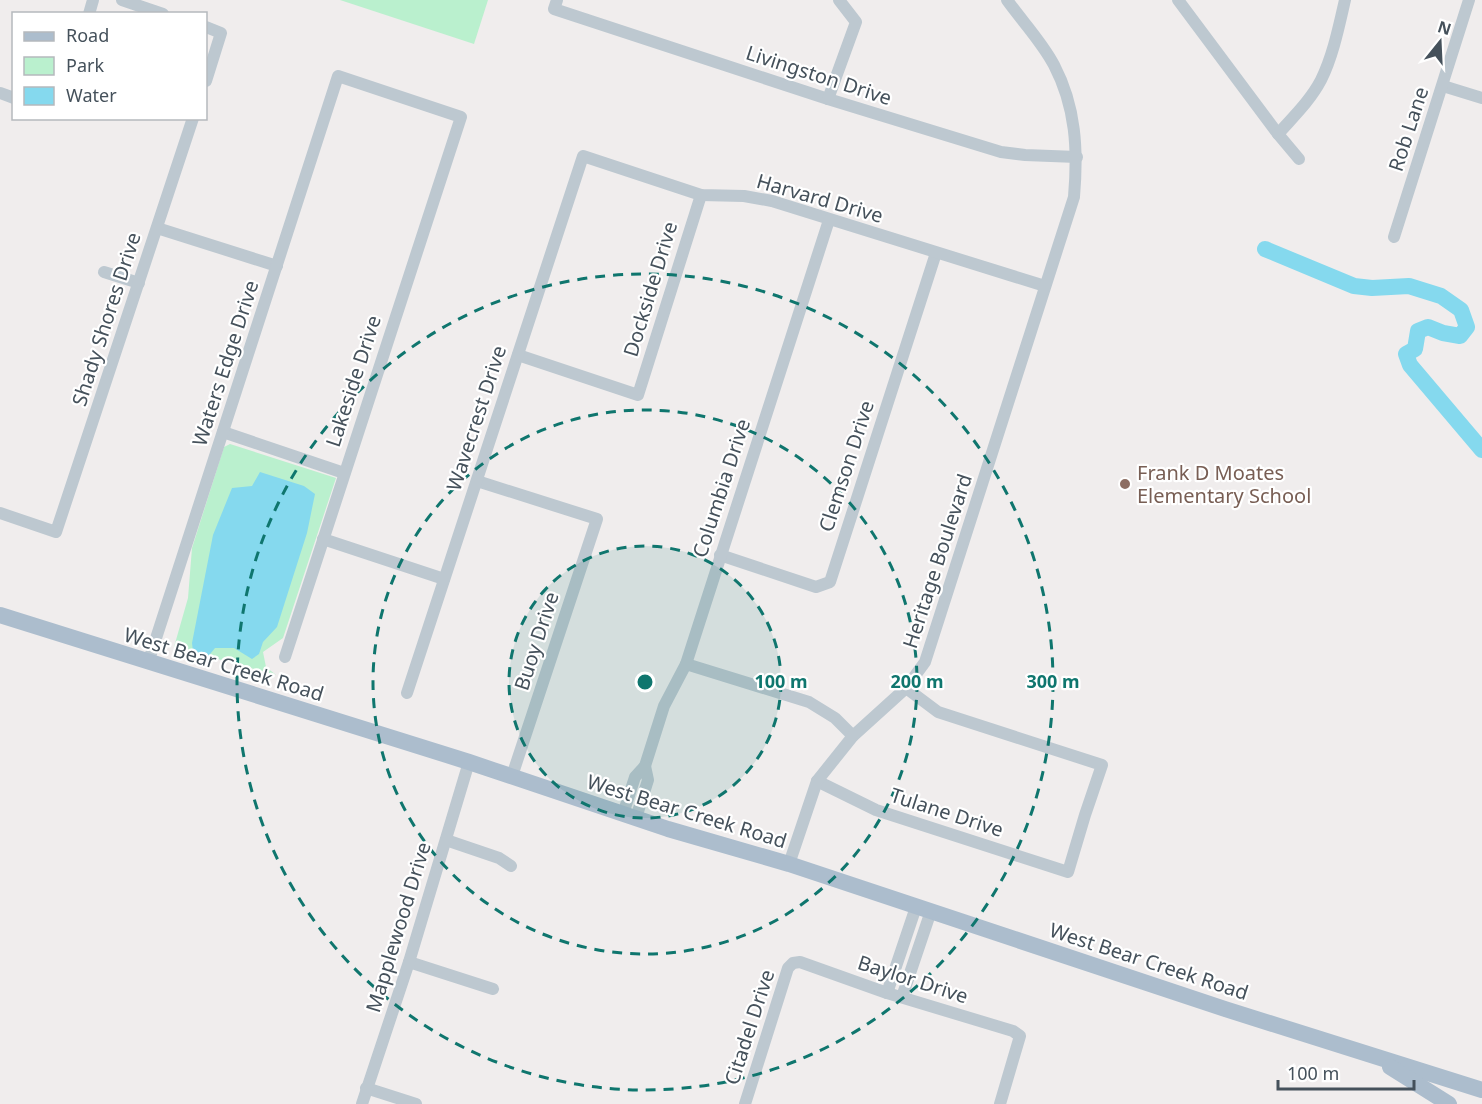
<svg xmlns="http://www.w3.org/2000/svg" width="1482" height="1104" viewBox="0 0 1482 1104" font-family="'Noto Sans',sans-serif">
<rect width="100%" height="100%" fill="#f0eded"/>
<g fill="#baf0ce">
<polygon points="340,0 488,0 474,44"/>
<polygon points="230,444 336,478 283,638 263,652 266,667 276,675 174,647 188,598 192,548 224,447"/>
</g>
<polygon fill="#85d9ee" points="260,472 304,486 315,494 307,533 277,627 263,642 259,654 252,659 234,648 215,648 202,664 194,660 192,643 213,535 232,488 252,486"/>
<g fill="none" stroke-linecap="round" stroke-linejoin="round">
<polyline stroke="#85d9ee" stroke-width="16" points="1265,249 1354,286 1372,288 1409,286 1441,296 1461,310 1467,327 1460,336 1443,333 1428,327 1418,331 1415,349 1406,354 1410,365 1482,450"/>
<g stroke="#bdc8d0" stroke-width="12">
<polyline points="122,0 163,14"/>
<polyline points="557,0 554,9 828,99 1001,152 1025,155 1077,157"/>
<polyline points="1178,0 1278,134 1299,159"/>
<polyline points="89,14 93,0"/>
<polyline points="206,27 221,33 206,81"/>
<polyline points="1443,86 1482,98"/>
<polyline points="0,93 14,98"/>
<polyline points="828,99 856,22 839,0"/>
<path d="M1278 134C1293 117 1310 101 1321 80 1333 56 1339 26 1345 0"/>
<polyline points="157,228 277,266"/>
<polyline points="1394,237 1469,0"/>
<polyline points="104,272 139,283"/>
<polyline points="518,355 638,395 701,195"/>
<polyline points="223,432 344,473"/>
<polyline points="477,481 597,519 512,776"/>
<polyline points="0,513 56,532 193,118"/>
<polyline points="323,539 444,579"/>
<polyline points="720,555 816,587 830,582 936,253"/>
<polyline points="148,663 338,76 461,117 285,657"/>
<polyline points="686,664 809,702 835,718 853,736"/>
<polyline points="407,693 583,156 701,195 744,196 772,201 1045,286"/>
<polyline points="817,781 876,810 1068,872 1085,815 1102,765 938,712 906,688"/>
<polyline points="623,814 635,777 645,766 664,706 686,664 829,220"/>
<polyline points="636,818 648,780 645,766"/>
<polyline points="446,840 499,858 511,866"/>
<path d="M789 864 817 781 853 736 906 688 925 662 1074 197C1078 150 1076 107 1054 65 1042 42 1022 21 1007 0"/>
<polyline points="409,962 493,989"/>
<polyline points="887,993 916,907"/>
<polyline points="902,997 931,911"/>
<polyline points="366,1088 416,1104"/>
<polyline points="362,1104 409,962 469,762"/>
<polyline points="745,1104 788,968 793,963 800,962 887,993 1013,1031 1020,1036 1000,1104"/>
</g>
<g stroke="#acbdcd" stroke-width="16">
<polyline points="0,615 469,762 668,829 789,864 1225,1009 1482,1090"/>
<polyline points="1390,1067 1449,1104"/>
</g>
</g>
<circle cx="645" cy="682" r="136" fill="#0f766e" fill-opacity=".12"/>
<g fill="none" stroke="#0f766e" stroke-width="3" stroke-dasharray="10 8">
<circle cx="645" cy="682" r="136"/>
<circle cx="645" cy="682" r="272"/>
<circle cx="645" cy="682" r="408"/>
</g>
<circle fill="#8d6e63" stroke="#fff" stroke-width="2" cx="1125" cy="484" r="6"/>
<g text-anchor="middle" dominant-baseline="central" stroke-width="4.5" stroke-linejoin="round" paint-order="stroke">
<g font-size="20" fill="#45515b" stroke="#fff">
<text transform="translate(819 75) rotate(18)">Livingston Drive</text>
<text transform="translate(1408 129) rotate(-72)">Rob Lane</text>
<text transform="translate(820 198) rotate(16)">Harvard Drive</text>
<text transform="translate(650 289) rotate(-73)">Dockside Drive</text>
<text transform="translate(106 319) rotate(-72)">Shady Shores Drive</text>
<text transform="translate(225 363) rotate(-72)">Waters Edge Drive</text>
<text transform="translate(353 381) rotate(-72)">Lakeside Drive</text>
<text transform="translate(476 418) rotate(-72)">Wavecrest Drive</text>
<text transform="translate(846 466) rotate(-72)">Clemson Drive</text>
<text transform="translate(721 488) rotate(-72)">Columbia Drive</text>
<text transform="translate(937 561) rotate(-72)">Heritage Boulevard</text>
<text transform="translate(536 641) rotate(-72)">Buoy Drive</text>
<text transform="translate(224 664) rotate(17)">West Bear Creek Road</text>
<text transform="translate(687 811) rotate(17)">West Bear Creek Road</text>
<text transform="translate(947 812) rotate(18)">Tulane Drive</text>
<text transform="translate(398 927) rotate(-73)">Mapplewood Drive</text>
<text transform="translate(1149 961) rotate(18)">West Bear Creek Road</text>
<text transform="translate(913 979) rotate(18)">Baylor Drive</text>
<text transform="translate(749 1027) rotate(-72)">Citadel Drive</text>
</g>
<g font-size="20" fill="#785e54" stroke="#fff" text-anchor="start">
<text x="1137" y="472">Frank D Moates<tspan x="1137" dy="23">Elementary School</tspan></text>
</g>
</g>
<circle cx="645" cy="682" r="9" fill="#0f766e" stroke="#fff" stroke-width="3"/>
<g font-size="18" text-anchor="middle" font-weight="bold" fill="#0f766e" stroke="#fff" stroke-width="4.5" stroke-linejoin="round" paint-order="stroke">
<text x="781" y="688">100 m</text>
<text x="917" y="688">200 m</text>
<text x="1053" y="688">300 m</text>
</g>
<rect x="12" y="12" width="195" height="108" fill="#ffffff" stroke="#b5b9bd" stroke-width="1.5"/>
<rect x="24" y="32" width="30" height="9" fill="#acbdcd" stroke="#b5b9bd" stroke-width="1.5"/>
<text x="66" y="42" font-size="18" fill="#45515b">Road</text>
<rect x="24" y="57" width="30" height="18" fill="#baf0ce" stroke="#b5b9bd" stroke-width="1.5"/>
<text x="66" y="72" font-size="18" fill="#45515b">Park</text>
<rect x="24" y="87" width="30" height="18" fill="#85d9ee" stroke="#b5b9bd" stroke-width="1.5"/>
<text x="66" y="102" font-size="18" fill="#45515b">Water</text>
<g transform="translate(1440 42) rotate(18)" stroke="#ffffff" stroke-width="4.5" paint-order="stroke">
<path d="M0-4.5L10 22L0 15L-10 22Z" fill="#45515b"/>
<text y="-9" font-size="16" font-weight="bold" text-anchor="middle" fill="#45515b">N</text>
</g>
<path d="M1278 1080v9h136v-9" fill="none" stroke="#45515b" stroke-width="3"/>
<text x="1287" y="1080" font-size="18" fill="#45515b" stroke="#ffffff" stroke-width="4.5" paint-order="stroke">100 m</text>
</svg>
